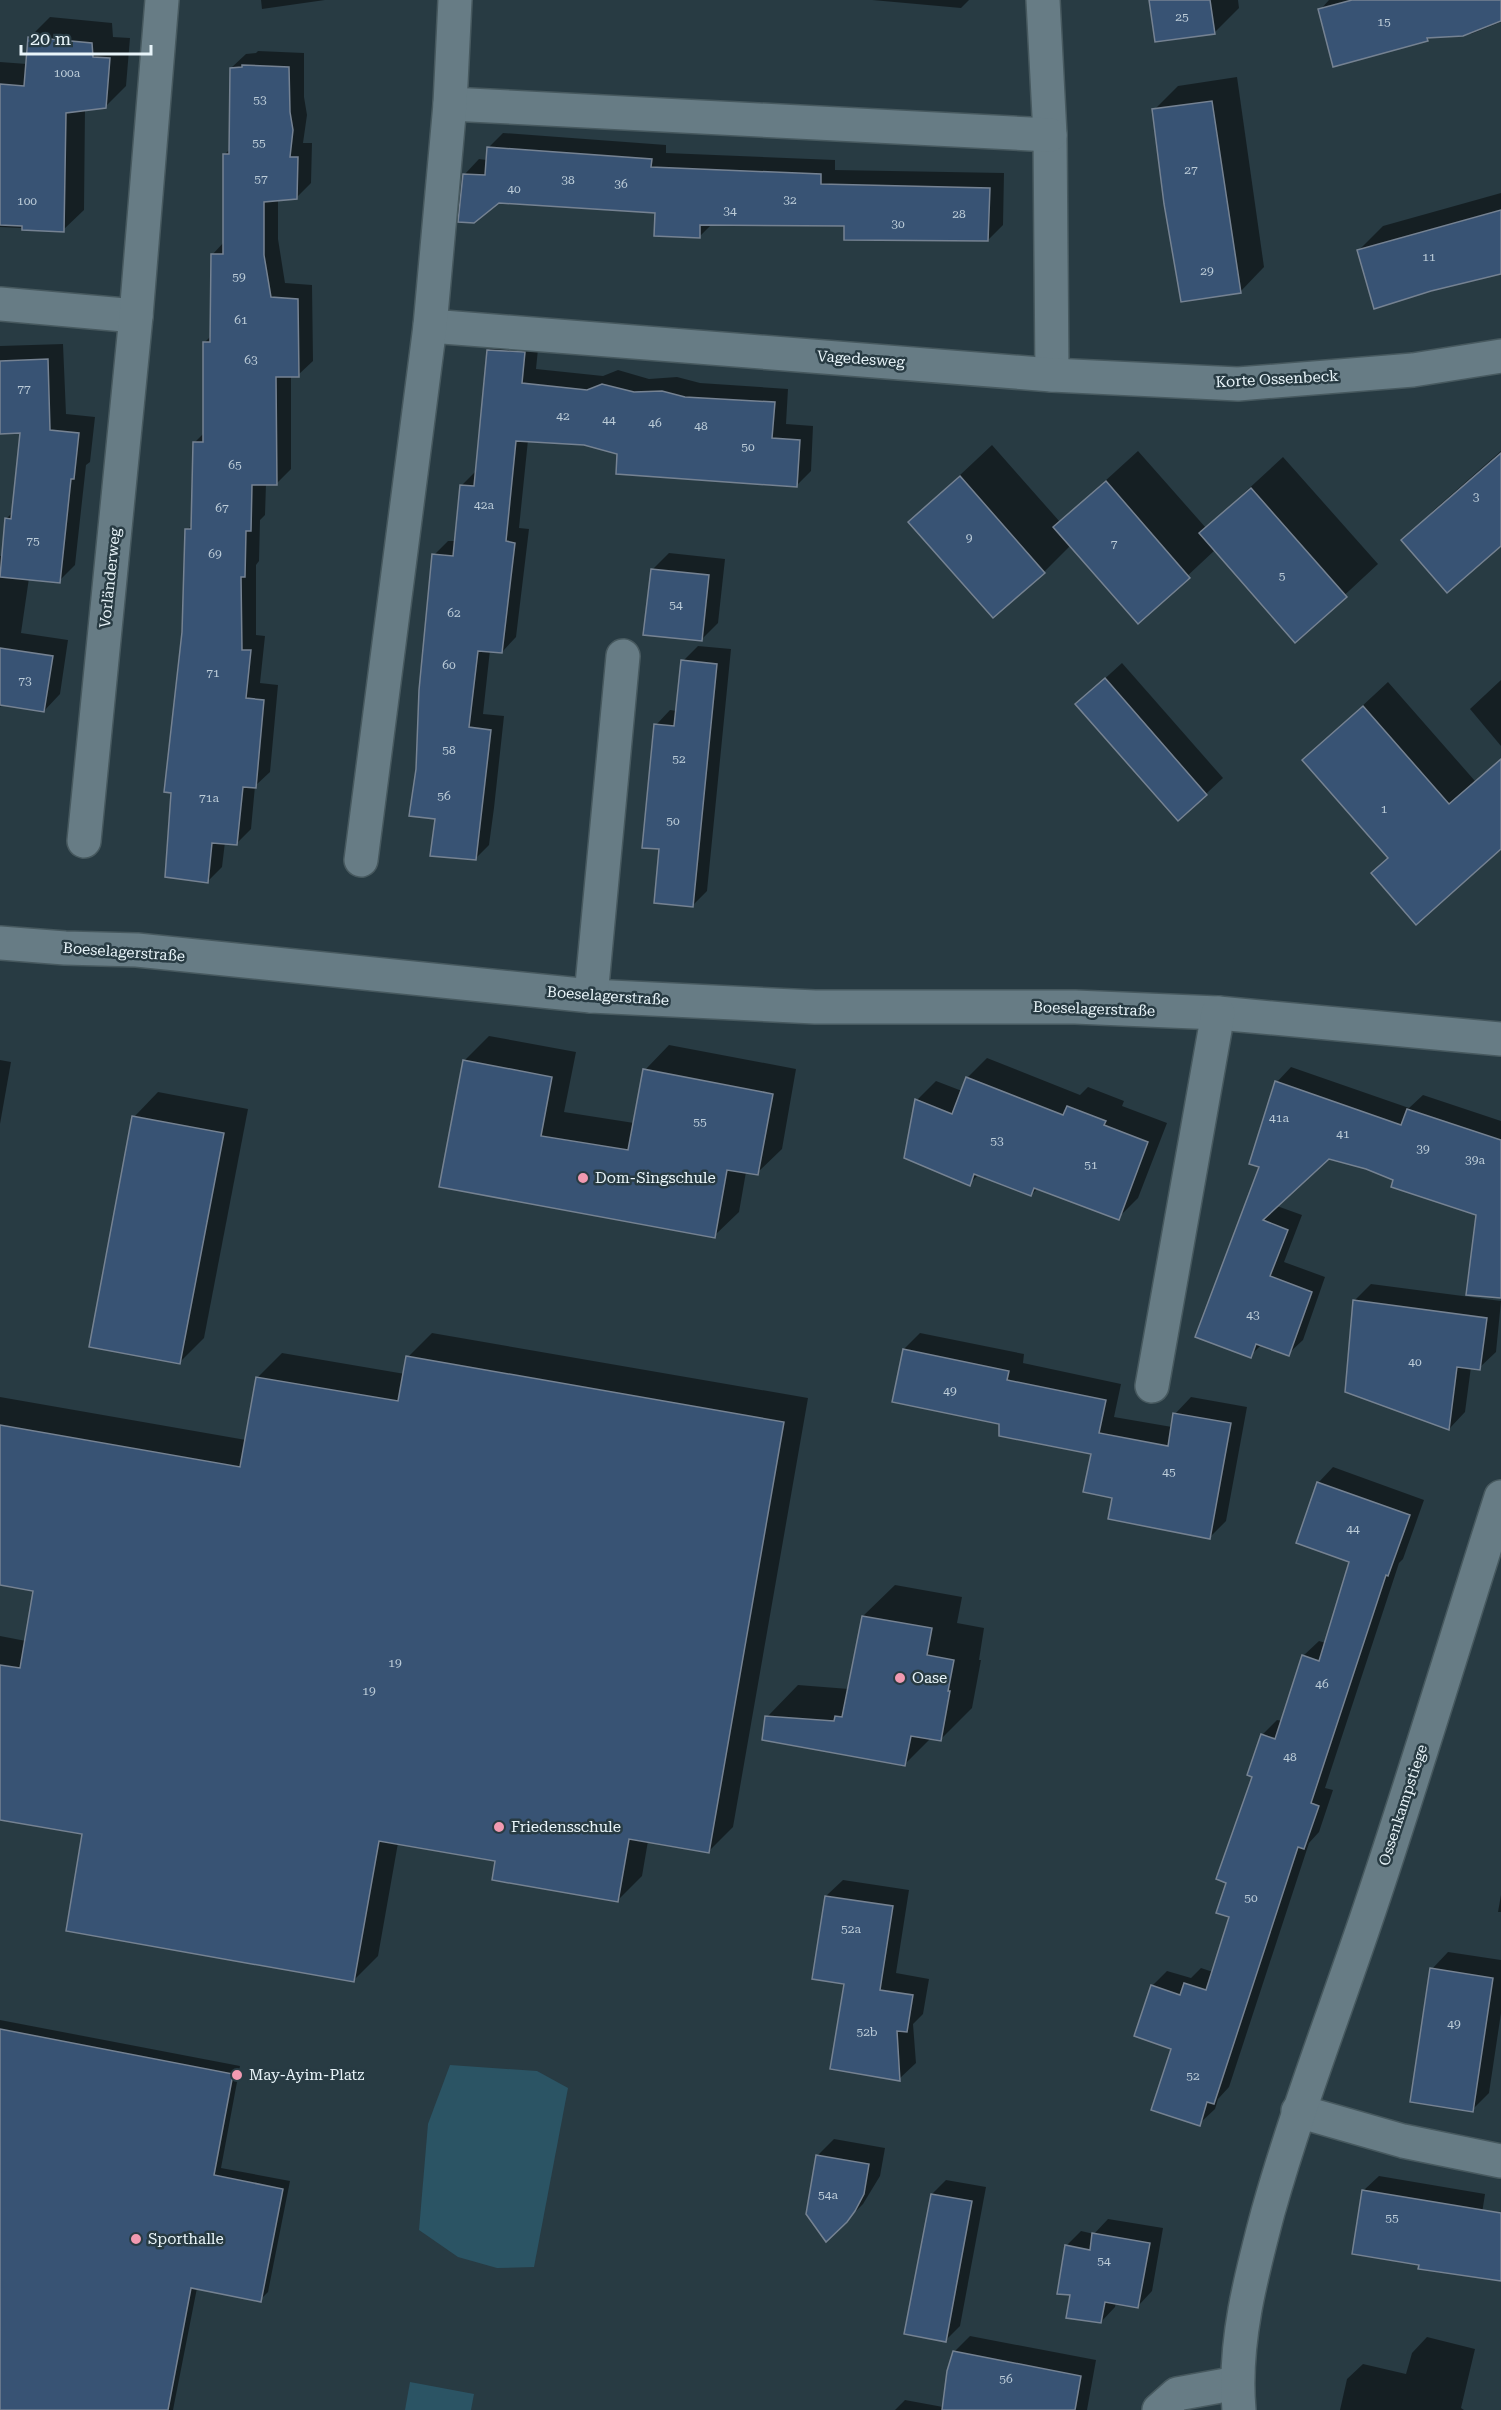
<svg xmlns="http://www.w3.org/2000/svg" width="1501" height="2410" viewBox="0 0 1501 2410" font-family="'Roboto Serif',serif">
<rect width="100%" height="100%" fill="#283b43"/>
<g fill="#2b5464">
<polygon points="450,2065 537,2071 568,2088 534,2267 497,2268 458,2257 419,2230 428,2124"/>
<polygon points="410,2382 474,2394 471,2410 405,2410"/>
</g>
<g fill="#0007" fill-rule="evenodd">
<polygon points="261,0 325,0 262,9"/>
<polygon points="872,0 969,0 961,8"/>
<polygon points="1151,0 1238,0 1239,8 1215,32"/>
<polygon points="1329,0 1501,0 1501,22 1471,34 1431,36 1427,40 1320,10"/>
<polygon points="50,17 112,23 113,37 130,38 126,86 105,107 85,109 84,210 63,230 0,227 0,62 27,64 29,38"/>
<polygon points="258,51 304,53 304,97 307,115 303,143 312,143 311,183 296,198 278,199 278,239 285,283 312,285 313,361 298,375 291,376 291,469 276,484 266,484 265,515 260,520 259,561 256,565 256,635 265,636 260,683 278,685 270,772 255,786 251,829 236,844 225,842 222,867 208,881 184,632 187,530 193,524 194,443 205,432 204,343 212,335 212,255 224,242 224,155 230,149 231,68 246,54 256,53"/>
<polygon points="1237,77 1264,267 1240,292 1154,110 1178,86"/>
<polygon points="503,133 666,145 666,153 835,160 835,170 1004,173 1003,225 988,240 846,225 712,224 699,237 657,211 464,175 479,159 487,160 488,148"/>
<polygon points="1501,193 1501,272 1375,307 1359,250 1383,226"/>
<polygon points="503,336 539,339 536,369 603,376 618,370 649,379 677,377 700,383 788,389 786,424 813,426 811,471 797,485 618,453 584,444 528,440 519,528 529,529 516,637 502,652 490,650 483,714 504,716 494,808 489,845 475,859 437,818 417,769 434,555 448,541 456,541 462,485 476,471 489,350"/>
<polygon points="63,344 66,414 95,417 90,462 86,465 75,565 59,581 29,578 21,633 68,640 60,694 44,711 3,704 0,707 0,556 2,556 6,519 13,512 21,432 0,432 0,346"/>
<polygon points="992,445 1060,522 1138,451 1206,528 1283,457 1378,564 1295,641 1215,550 1138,622 1071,545 1044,572 993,616 910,522"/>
<polygon points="1501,451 1501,544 1403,540 1435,509"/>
<polygon points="669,553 725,559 718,623 702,639 652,570"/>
<polygon points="698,646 731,649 707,891 692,906 661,848 656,725 670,710 677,711 683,661"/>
<polygon points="1122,663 1223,778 1179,819 1077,704"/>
<polygon points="1501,680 1501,746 1470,709"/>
<polygon points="1388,682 1475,781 1492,766 1501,776 1501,847 1389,857 1304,760"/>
<polygon points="489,1036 576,1052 564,1112 634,1123 645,1070 669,1045 796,1069 782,1149 757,1173 746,1172 739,1212 714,1236 441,1186 464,1061"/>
<polygon points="987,1058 1080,1095 1088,1087 1124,1101 1122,1106 1167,1123 1138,1198 1118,1218 1038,1188 1031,1195 979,1174 969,1184 917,1100 936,1081 962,1091 967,1078"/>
<polygon points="0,1060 11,1062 0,1124"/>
<polygon points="1291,1067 1409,1108 1423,1095 1501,1121 1501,1297 1481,1215 1367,1168 1329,1157 1277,1206 1302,1215 1284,1262 1325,1277 1303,1340 1288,1354 1261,1345 1250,1356 1261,1166 1277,1082"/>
<polygon points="158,1092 248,1109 204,1338 180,1362 134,1117"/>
<polygon points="1371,1284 1501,1301 1496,1352 1479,1368 1471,1367 1465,1412 1449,1429 1354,1301"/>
<polygon points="432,1333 808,1398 733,1827 708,1852 648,1841 642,1876 618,1900 497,1860 398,1843 378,1956 354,1980 84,1833 0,1818 0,1636 26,1641 35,1590 0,1584 0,1397 246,1440 257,1378 282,1353 405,1374 408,1357"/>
<polygon points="920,1333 1024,1354 1023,1363 1121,1384 1114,1417 1172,1427 1175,1414 1191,1397 1247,1407 1226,1521 1210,1537 1114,1497 1093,1453 1000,1423 904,1349"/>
<path d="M1333 1467 1424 1500 1403 1559 1399 1563 1325 1788 1333 1790 1319 1832 1309 1843 1229 2087 1218 2099 1215 2109 1199 2124 1152 1986 1167 1971 1191 1978 1201 1968 1213 1972 1230 1916 1228 1882 1262 1735 1277 1720 1282 1721 1303 1656 1319 1641 1326 1643 1351 1561 1318 1483ZM1269 1736 1282 1740 1269 1739Z"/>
<polygon points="895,1585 962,1597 957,1623 984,1628 979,1660 981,1660 972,1708 940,1740 931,1738 905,1764 767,1717 798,1685 849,1689 863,1616"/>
<polygon points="843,1880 909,1890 896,1973 929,1979 923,2014 913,2024 916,2063 899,2079 846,1983 826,1896"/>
<polygon points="1501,1895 1501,1912 1498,1912"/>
<polygon points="1448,1952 1501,1960 1501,2013 1489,2093 1472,2110 1432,1969"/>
<polygon points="0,2020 240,2066 221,2168 290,2181 268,2292 260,2300 197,2288 173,2410 0,2410"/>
<polygon points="834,2139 885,2148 880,2176 863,2204 846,2221 818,2155"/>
<polygon points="1379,2176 1485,2194 1475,2259 1364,2190"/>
<polygon points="946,2180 986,2187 960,2326 946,2340 932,2194"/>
<polygon points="1108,2219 1163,2228 1152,2291 1138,2306 1116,2302 1115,2307 1101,2322 1071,2294 1066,2246 1081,2231 1094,2234"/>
<polygon points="970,2336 1096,2360 1087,2410 895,2410 905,2400 943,2407 954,2352"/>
<polygon points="1427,2337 1475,2349 1461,2408 1464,2410 1340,2410 1347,2379 1363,2364 1406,2374 1412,2353"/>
</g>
<g fill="#385374" stroke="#758292" stroke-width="1.5">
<polygon points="1149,0 1210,0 1215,34 1155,42"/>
<polygon points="1352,0 1501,0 1501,21 1463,36 1427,38 1428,41 1333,67 1318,9"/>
<polygon points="28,37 92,43 93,57 110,58 106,108 66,113 64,232 22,230 22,226 0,225 0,84 24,86"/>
<polygon points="242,65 289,67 290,112 293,130 290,157 298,157 297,199 264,202 264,255 271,297 298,299 299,377 276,377 277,485 252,485 251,531 246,531 245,577 241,577 242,650 251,650 246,698 264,700 256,788 243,787 237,845 212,843 208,883 165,877 171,793 164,792 182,632 185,529 191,529 193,442 203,442 203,342 210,342 211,254 223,254 223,154 229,154 230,68 242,67"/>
<polygon points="1212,101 1241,293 1181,302 1164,204 1152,109"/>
<polygon points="487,147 652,159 651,167 821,174 821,184 990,188 988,241 844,240 844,226 700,225 700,238 654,236 655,213 499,203 474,223 458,222 463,174 485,175"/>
<polygon points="1501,210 1501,274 1431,291 1374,309 1357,250"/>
<polygon points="487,350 525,352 522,383 587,390 602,384 634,392 662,391 685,397 775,402 772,438 800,440 797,487 616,474 617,454 584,445 516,441 506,541 515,543 502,653 478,651 469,727 491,730 476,860 430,856 435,819 409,816 416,769 419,690 432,554 453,556 460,485 474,486"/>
<polygon points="48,359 50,430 79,433 74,479 71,479 60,583 0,577 5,518 11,519 20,433 0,434 0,361"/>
<polygon points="1501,453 1501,546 1447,593 1401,540"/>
<polygon points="960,476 1045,573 993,618 908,522"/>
<polygon points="1106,481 1190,578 1138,624 1053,527"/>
<polygon points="1251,488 1347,597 1295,643 1199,533"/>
<polygon points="651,569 709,575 702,641 643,635"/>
<polygon points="0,648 53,656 44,712 0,705"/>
<polygon points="681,660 717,664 693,907 654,903 659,849 642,848 654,724 674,726"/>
<polygon points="1105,678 1207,795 1178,821 1075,704"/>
<polygon points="1363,706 1449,804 1501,759 1501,849 1416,925 1371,873 1388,858 1302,760"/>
<polygon points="463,1060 552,1077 541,1136 628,1150 643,1069 773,1094 758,1175 727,1170 715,1238 439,1187"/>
<polygon points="966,1077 1063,1115 1067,1106 1106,1121 1104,1125 1148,1142 1119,1220 1034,1188 1031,1196 974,1174 970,1186 904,1158 915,1099 952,1114"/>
<polygon points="1275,1081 1401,1125 1407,1109 1501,1140 1501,1298 1466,1295 1476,1215 1391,1187 1393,1180 1366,1169 1329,1159 1263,1220 1288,1230 1270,1276 1312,1292 1289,1356 1256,1344 1251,1358 1195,1337 1259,1167 1249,1164"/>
<polygon points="132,1116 224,1133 180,1364 89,1347"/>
<polygon points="1353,1300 1487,1318 1480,1370 1457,1367 1449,1430 1345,1392"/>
<polygon points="903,1349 1009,1371 1007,1380 1106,1400 1099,1433 1168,1446 1173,1413 1231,1423 1210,1539 1108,1519 1112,1498 1083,1492 1091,1454 999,1436 999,1424 892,1402"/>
<polygon points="406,1356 784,1422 709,1853 629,1839 618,1902 492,1880 495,1861 379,1841 354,1982 66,1931 82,1834 0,1820 0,1665 20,1668 33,1591 0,1585 0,1425 240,1467 256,1377 398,1401"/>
<polygon points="1317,1482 1410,1515 1388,1576 1386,1575 1311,1803 1319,1806 1304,1849 1298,1847 1214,2104 1207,2102 1200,2126 1151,2110 1171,2049 1134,2036 1151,1985 1180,1995 1184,1983 1206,1990 1229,1917 1216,1913 1226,1883 1216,1879 1252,1777 1247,1775 1261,1734 1275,1739 1302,1655 1319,1661 1349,1562 1296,1543"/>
<polygon points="862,1616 932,1628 927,1655 954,1660 948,1691 950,1691 941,1741 911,1736 905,1766 762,1740 765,1716 834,1721 835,1716 842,1717"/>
<polygon points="825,1896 893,1906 880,1990 913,1995 907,2032 897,2031 900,2081 830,2069 844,1984 812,1979"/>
<polygon points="1430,1968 1493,1978 1473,2112 1410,2102"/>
<polygon points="0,2029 233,2074 214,2175 283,2189 261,2302 191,2288 168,2410 0,2410"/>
<polygon points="816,2155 869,2164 864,2194 855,2211 847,2222 826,2242 806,2214"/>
<polygon points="1362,2190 1501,2213 1501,2281 1418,2269 1419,2265 1352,2254"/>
<polygon points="931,2194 972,2201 946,2342 904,2334"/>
<polygon points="1092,2233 1150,2243 1138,2308 1105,2302 1101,2323 1066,2318 1070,2295 1057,2294 1065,2245 1090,2250"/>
<polygon points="953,2351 1081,2376 1075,2410 942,2410 947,2371"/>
</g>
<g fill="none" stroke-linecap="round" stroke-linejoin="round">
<g stroke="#47595f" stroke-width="36">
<g id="minor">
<polyline points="1043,0 1050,135 1052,375"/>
<polyline points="450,104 1050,135"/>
<polyline points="0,304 136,316"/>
<polyline points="430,326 1052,375 1238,384 1413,370 1501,356"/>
<polyline points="84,841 136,316 162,0"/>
<polyline points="361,860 430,326 450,104 455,0"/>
<polyline points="0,943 65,948 137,950 591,996 815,1007 1075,1007 1218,1013 1501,1039"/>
<polyline points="591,996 623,656"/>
<polyline points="1152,1386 1218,1013"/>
<polyline points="1298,2111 1403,2141 1501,2161"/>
<polyline points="1159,2410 1177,2394 1237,2383"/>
<path d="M1239 2410C1233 2344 1251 2276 1268 2212 1297 2109 1336 2009 1370 1908 1416 1772 1457 1634 1501 1497"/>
</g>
</g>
<use href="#minor" stroke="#677c85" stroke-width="33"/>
</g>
<g fill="#f19ab1" stroke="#283b43" stroke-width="2">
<circle cx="583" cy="1178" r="6"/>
<circle cx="900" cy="1678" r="6"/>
<circle cx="499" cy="1827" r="6"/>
<circle cx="237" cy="2075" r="6"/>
<circle cx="136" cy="2239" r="6"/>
</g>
<g text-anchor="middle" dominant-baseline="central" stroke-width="5" stroke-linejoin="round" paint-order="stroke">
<g font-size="12" fill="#bcccd8">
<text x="1182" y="17">25</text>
<text x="1384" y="22">15</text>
<text x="67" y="73">100a</text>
<text x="260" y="100">53</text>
<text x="259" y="143">55</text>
<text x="1191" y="170">27</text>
<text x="261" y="179">57</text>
<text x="568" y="180">38</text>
<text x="621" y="184">36</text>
<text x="514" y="189">40</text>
<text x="790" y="200">32</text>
<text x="27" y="201">100</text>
<text x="730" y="211">34</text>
<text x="959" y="214">28</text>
<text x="898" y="224">30</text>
<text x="1429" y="257">11</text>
<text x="1207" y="271">29</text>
<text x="239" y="277">59</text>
<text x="241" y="320">61</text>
<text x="251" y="360">63</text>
<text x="24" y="389">77</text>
<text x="563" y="416">42</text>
<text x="609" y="420">44</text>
<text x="655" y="423">46</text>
<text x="701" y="426">48</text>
<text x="748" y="447">50</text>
<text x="235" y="465">65</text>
<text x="1476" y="497">3</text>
<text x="484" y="505">42a</text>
<text x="222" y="508">67</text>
<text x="969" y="538">9</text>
<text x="33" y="541">75</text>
<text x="1114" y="544">7</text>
<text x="215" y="554">69</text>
<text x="1282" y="576">5</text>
<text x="676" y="605">54</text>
<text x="454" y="613">62</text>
<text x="449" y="665">60</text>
<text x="213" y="673">71</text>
<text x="25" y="681">73</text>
<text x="449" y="750">58</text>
<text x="679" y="759">52</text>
<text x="444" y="796">56</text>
<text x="209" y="798">71a</text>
<text x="1384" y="809">1</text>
<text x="673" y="821">50</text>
<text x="1279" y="1118">41a</text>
<text x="700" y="1122">55</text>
<text x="1343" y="1134">41</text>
<text x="997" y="1141">53</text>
<text x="1423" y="1149">39</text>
<text x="1475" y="1160">39a</text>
<text x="1091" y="1165">51</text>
<text x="1253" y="1315">43</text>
<text x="1415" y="1362">40</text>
<text x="950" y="1391">49</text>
<text x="1169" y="1472">45</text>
<text x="1353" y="1529">44</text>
<text x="395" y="1663">19</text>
<text x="1322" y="1684">46</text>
<text x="369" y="1691">19</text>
<text x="1290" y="1757">48</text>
<text x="1251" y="1898">50</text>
<text x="851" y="1929">52a</text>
<text x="1454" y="2024">49</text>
<text x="867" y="2032">52b</text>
<text x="1193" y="2076">52</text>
<text x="828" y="2195">54a</text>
<text x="1392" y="2218">55</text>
<text x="1104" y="2261">54</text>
<text x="1006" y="2379">56</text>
</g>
<g font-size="15" fill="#e8f4f9" stroke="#283b43">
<text transform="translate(861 359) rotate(4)">Vagedesweg</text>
<text transform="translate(1277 379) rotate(-3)">Korte Ossenbeck</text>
<text transform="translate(110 578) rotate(-84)">Vorländerweg</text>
<text transform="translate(124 952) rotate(4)">Boeselagerstraße</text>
<text transform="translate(608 996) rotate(4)">Boeselagerstraße</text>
<text transform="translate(1094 1009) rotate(2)">Boeselagerstraße</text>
<text transform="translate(1403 1805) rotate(-72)">Ossenkampstiege</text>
</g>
<g font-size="15" fill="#e8f4f9" stroke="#283b43" text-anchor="start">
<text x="595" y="1178">Dom-Singschule</text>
<text x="912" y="1678">Oase</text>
<text x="511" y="1827">Friedensschule</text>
<text x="249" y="2075">May-Ayim-Platz</text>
<text x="148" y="2239">Sporthalle</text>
</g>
</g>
<path d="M21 45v9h130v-9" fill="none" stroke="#e8f4f9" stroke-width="3"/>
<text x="30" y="45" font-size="18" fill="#e8f4f9" stroke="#283b43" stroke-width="4.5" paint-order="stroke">20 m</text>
</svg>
